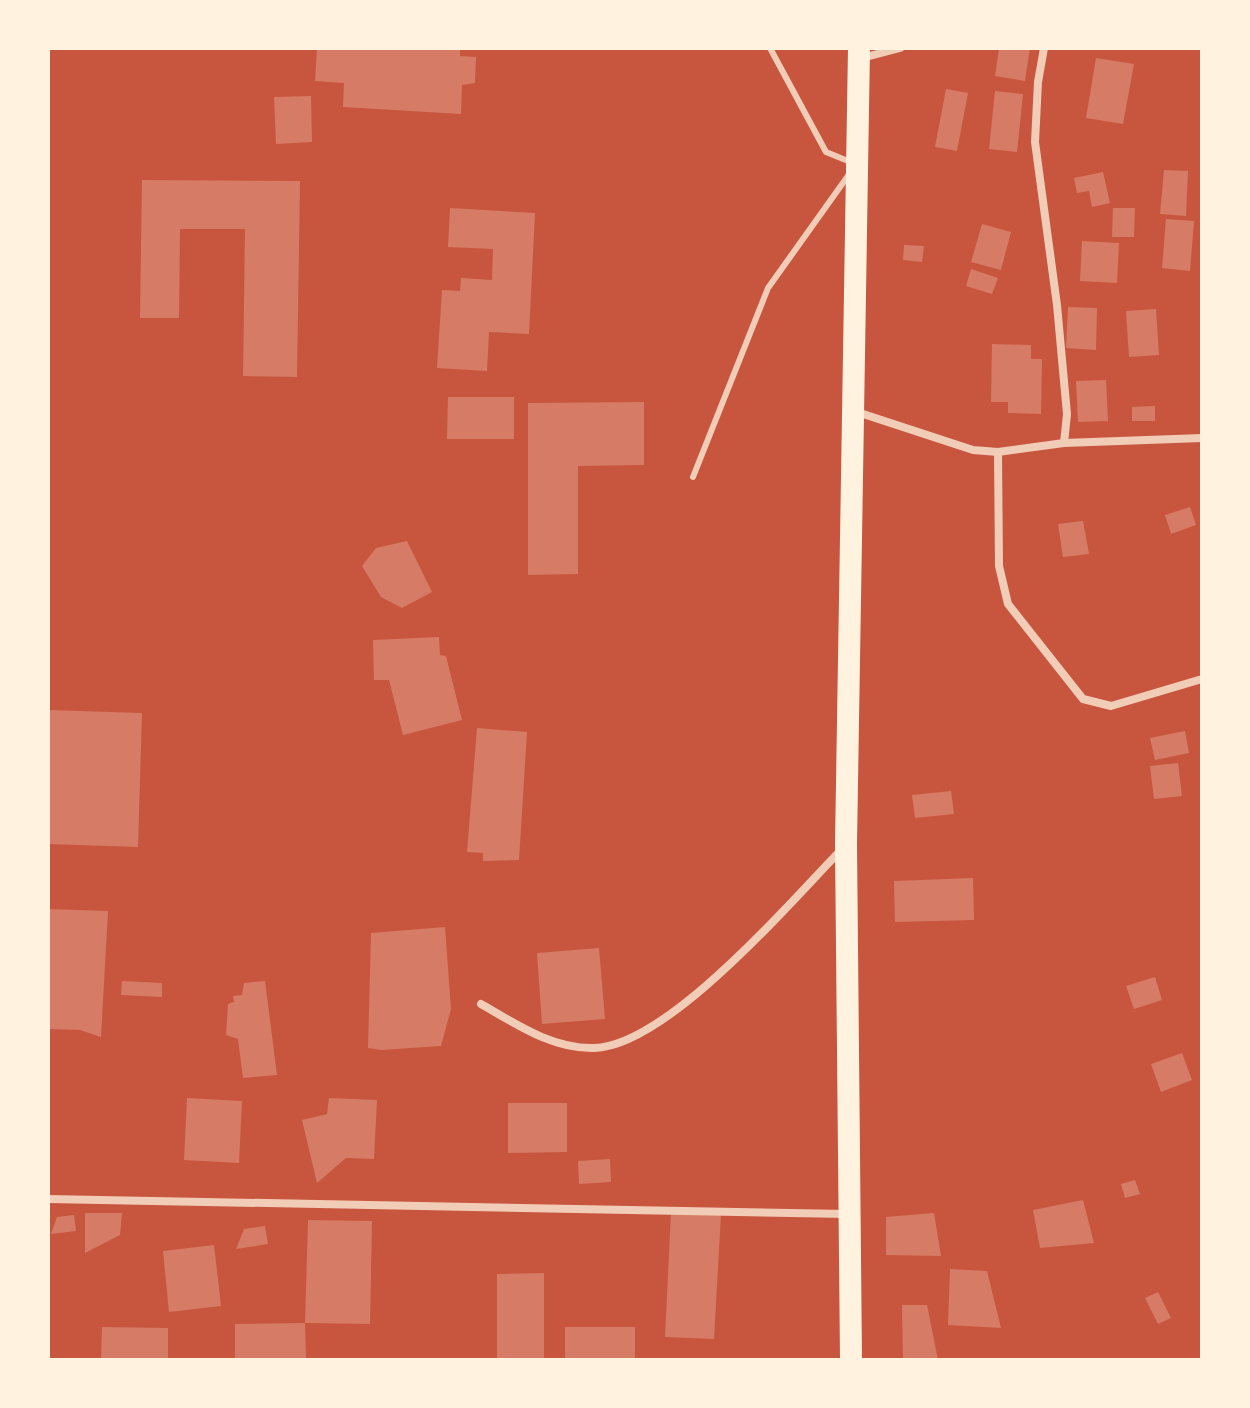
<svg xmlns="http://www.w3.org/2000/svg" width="1250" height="1408" viewBox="0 0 1250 1408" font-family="Mulish,sans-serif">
<rect width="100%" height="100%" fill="#c8553d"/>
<g fill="#d67c66">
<polygon points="317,48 460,48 460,56 476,57 475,83 462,85 461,114 343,107 344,83 315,81"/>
<polygon points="999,48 1030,48 1025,81 995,76"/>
<polygon points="1096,58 1134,64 1123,124 1086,118"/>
<polygon points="946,89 968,93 957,151 935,147"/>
<polygon points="995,91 1023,94 1017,152 989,149"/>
<polygon points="311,96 312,142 276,144 274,97"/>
<polygon points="1164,170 1188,171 1186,216 1160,214"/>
<polygon points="1103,172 1110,203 1092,207 1089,191 1077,193 1074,178"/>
<polygon points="142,180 300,181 297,377 243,376 245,229 180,229 179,318 140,318"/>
<polygon points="450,208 535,213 529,334 489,332 487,371 437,368 442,290 460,291 461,278 492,280 493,249 448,247"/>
<polygon points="1113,208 1135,208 1134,237 1112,237"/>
<polygon points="1166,219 1194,221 1190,271 1162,268"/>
<polygon points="982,224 1011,232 1001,270 971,262"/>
<polygon points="1082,241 1119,243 1117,283 1080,281"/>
<polygon points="904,245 924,246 922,262 903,260"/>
<polygon points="971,269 998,278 992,294 966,286"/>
<polygon points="1068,307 1097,308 1096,350 1066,348"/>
<polygon points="1156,309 1159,355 1129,357 1126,311"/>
<polygon points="992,344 1031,345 1031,359 1042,359 1041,414 1008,413 1008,402 991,402"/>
<polygon points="1106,380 1108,421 1078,422 1076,381"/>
<polygon points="448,397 514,397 514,439 447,439"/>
<polygon points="644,402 644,465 578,466 578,574 528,575 528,403"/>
<polygon points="1155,406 1155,421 1132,421 1132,407"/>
<polygon points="1190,507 1196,525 1171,534 1165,515"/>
<polygon points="1083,521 1089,554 1063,557 1058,524"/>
<polygon points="407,541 432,592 402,608 381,597 362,566 376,548"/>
<polygon points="439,637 440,655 446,656 462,720 403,735 389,680 374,680 373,640"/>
<polygon points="48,710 142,713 138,847 48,844"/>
<polygon points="477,728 527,732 519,860 483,861 483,853 467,852"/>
<polygon points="1185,731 1189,753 1155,760 1150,738"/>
<polygon points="1178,763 1182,796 1154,799 1150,766"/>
<polygon points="951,791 954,814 915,818 912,795"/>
<polygon points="973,878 974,920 895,922 894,881"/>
<polygon points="48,909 108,911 101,1037 80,1030 48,1029"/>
<polygon points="445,927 451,1009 441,1046 381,1050 368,1048 371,933"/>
<polygon points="599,948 605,1019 542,1024 537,953"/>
<polygon points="1155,977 1162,1000 1134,1009 1126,986"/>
<polygon points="122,981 162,983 162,997 121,995"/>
<polygon points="265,981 277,1075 243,1078 238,1039 226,1035 228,1004 234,1002 233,996 242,995 244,983"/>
<polygon points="1182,1053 1192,1080 1161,1092 1151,1064"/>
<polygon points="187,1098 242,1101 239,1163 184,1160"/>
<polygon points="329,1098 377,1100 374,1159 346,1158 317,1183 302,1120 327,1114"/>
<polygon points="508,1103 567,1103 567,1152 508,1153"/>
<polygon points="610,1159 611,1182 579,1184 578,1161"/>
<polygon points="1135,1180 1140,1194 1125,1198 1121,1184"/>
<polygon points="1083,1200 1094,1243 1040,1248 1033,1210"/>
<polygon points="671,1212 721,1214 714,1339 665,1337"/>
<polygon points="85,1213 122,1213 120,1235 85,1253"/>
<polygon points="934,1213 941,1256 886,1255 886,1217"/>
<polygon points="74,1215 76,1231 51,1234 57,1217"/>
<polygon points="308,1220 372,1221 370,1324 305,1323"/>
<polygon points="265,1226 268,1244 236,1249 244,1229"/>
<polygon points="214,1245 221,1306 169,1312 163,1251"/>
<polygon points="950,1269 987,1271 1001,1328 948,1325"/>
<polygon points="544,1273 544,1360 497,1360 497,1274"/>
<polygon points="1158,1292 1171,1318 1158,1324 1145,1298"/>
<polygon points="902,1305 927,1305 938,1360 903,1360"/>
<polygon points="305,1323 306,1360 235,1360 235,1324"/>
<polygon points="102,1327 168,1328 168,1360 101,1360"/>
<rect x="565" y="1327" width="70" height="33"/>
</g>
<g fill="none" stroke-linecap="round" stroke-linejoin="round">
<g stroke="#f1ccb7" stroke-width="6">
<polyline points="770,48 826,152 853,163"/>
<polyline points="693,477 768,288 850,173"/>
</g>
<g stroke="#f1ccb7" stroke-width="8">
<polyline points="862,58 900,48"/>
<polyline points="854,411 973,450 998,452 1064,443 1067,414 1057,305 1035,142 1038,82 1044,48"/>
<polyline points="1064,443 1202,438"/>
<polyline points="998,452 999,566 1008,604 1083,699 1111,706 1202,679"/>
<path d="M481 1004C516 1024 552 1049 594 1048 668 1046 791 901 843 848"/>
<polyline points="48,1199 847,1214"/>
</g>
<polyline stroke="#fff3e0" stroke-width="22" points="851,1360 846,844 859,48"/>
</g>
<rect width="1250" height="1408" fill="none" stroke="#fff3e0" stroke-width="100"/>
</svg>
